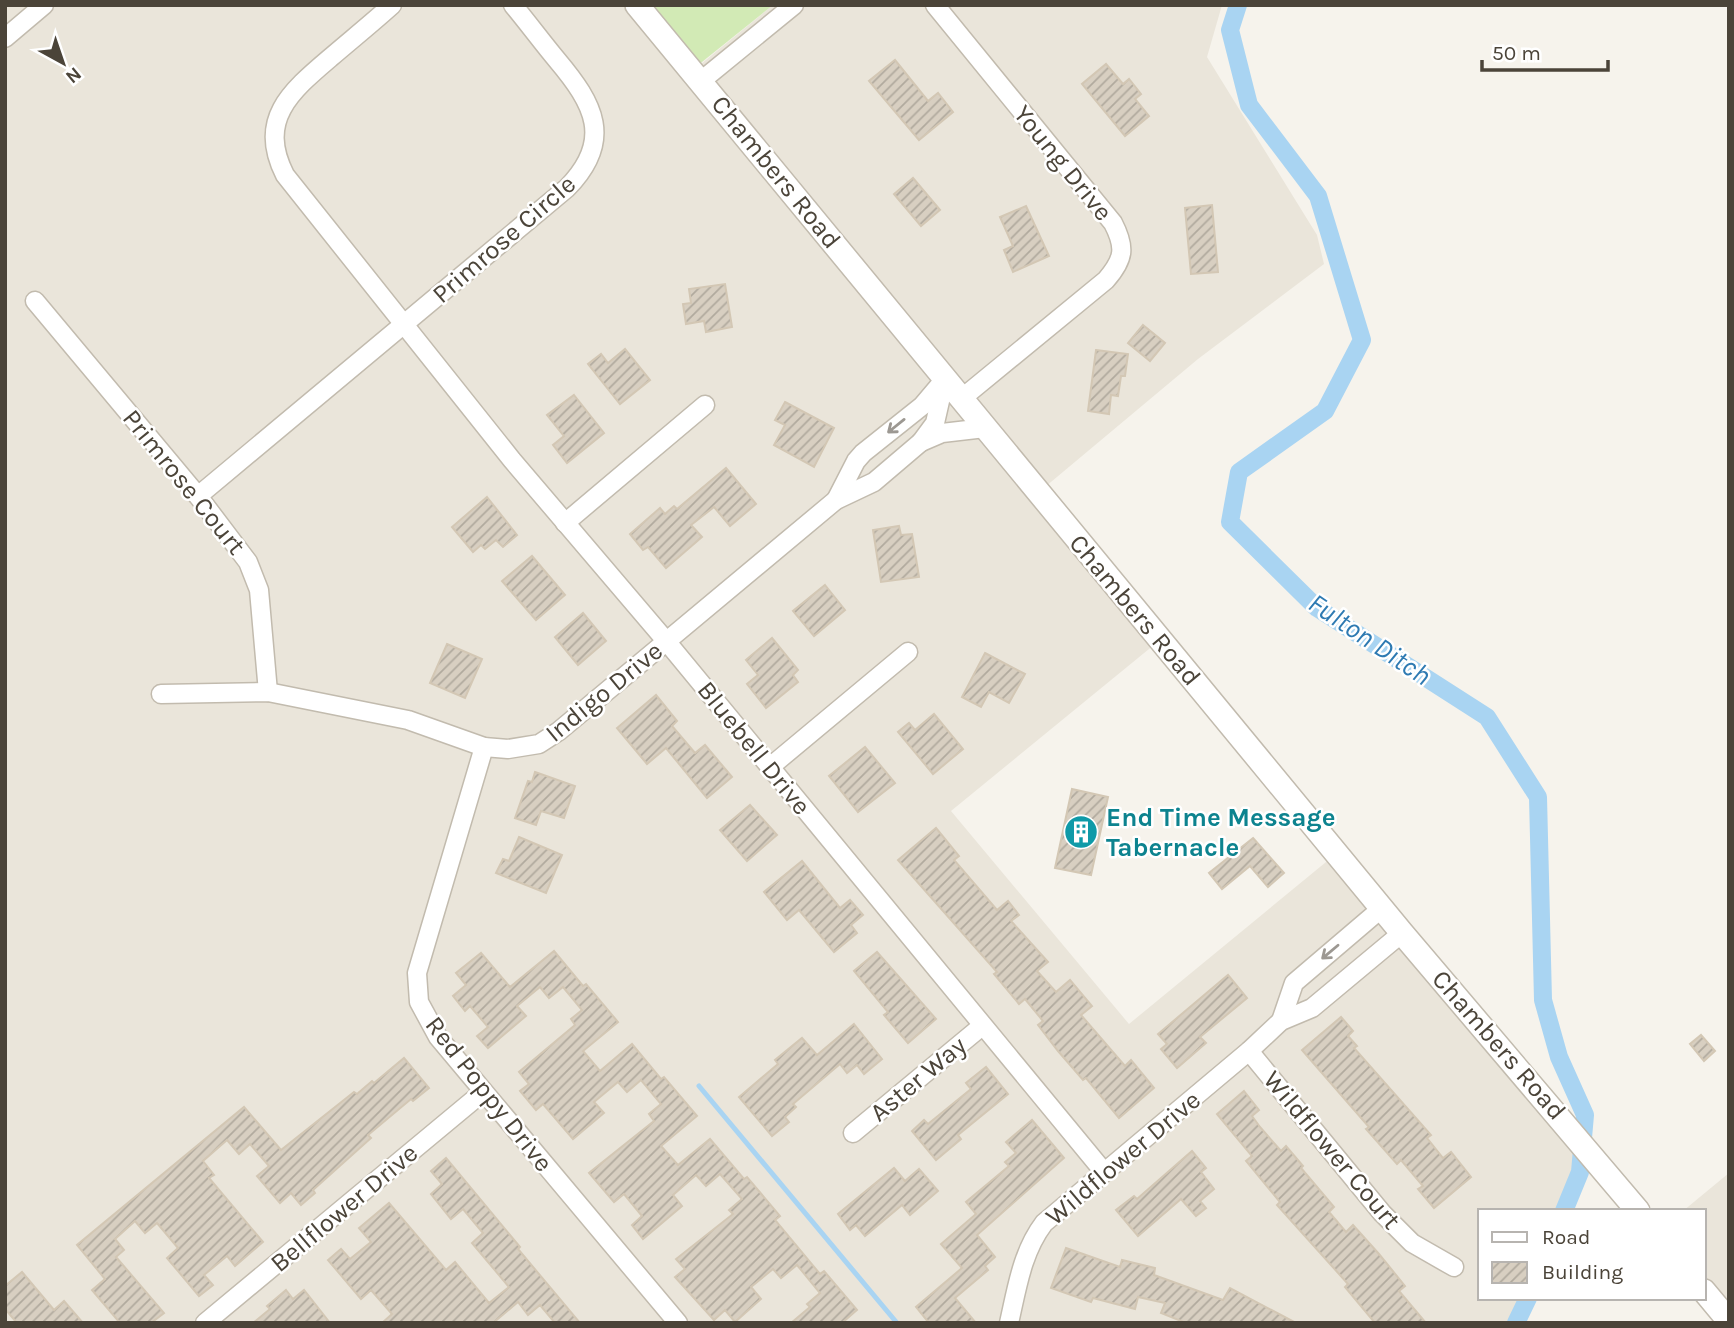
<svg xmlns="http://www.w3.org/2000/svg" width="1734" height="1328" viewBox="0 0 1734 1328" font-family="Karla,sans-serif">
<defs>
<pattern id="building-hatch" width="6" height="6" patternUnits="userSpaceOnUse" patternTransform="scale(1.75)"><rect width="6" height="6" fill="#d8cfc1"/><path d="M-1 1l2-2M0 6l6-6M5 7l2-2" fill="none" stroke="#b1aa9e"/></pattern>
</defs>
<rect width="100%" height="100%" fill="#f6f3ec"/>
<g fill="#eae5da">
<polygon points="5,5 636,5 1010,456 701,64 773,5 1222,5 1207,57 1317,235 1324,264 1198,359 1039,492 1160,640 951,811 1129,1024 1337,853 1584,1146 1580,1172 1564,1211 1480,1211 1480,1298 1528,1298 1516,1323 5,1323"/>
<polygon points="1729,1173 1729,1321 1704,1291 1704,1211 1683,1211"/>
</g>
<polygon fill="#d2eab5" points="636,5 773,5 692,70"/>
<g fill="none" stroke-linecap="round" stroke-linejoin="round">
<polyline stroke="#a9d4f2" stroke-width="5" points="699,1086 897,1323"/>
<g stroke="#a9d4f2" stroke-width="18">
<polyline points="1238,5 1230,30 1249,105 1318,196 1362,340 1325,411 1239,472 1230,522 1317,608 1487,717 1538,797 1543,1000 1559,1057 1585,1115 1580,1172 1564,1211"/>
<polyline points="1516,1323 1528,1298"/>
</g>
</g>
<g fill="url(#building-hatch)" stroke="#d3c7b4" stroke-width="2">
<polygon points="895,60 928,101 938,93 953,112 919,140 869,81"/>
<polygon points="1106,64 1123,84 1129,79 1141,94 1135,99 1149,116 1125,136 1082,84"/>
<polygon points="913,178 940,210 921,226 894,194"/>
<polygon points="1212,205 1218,272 1191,274 1185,208"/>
<polygon points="1026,206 1049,256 1013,272 1004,250 1013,246 1000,217"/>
<polygon points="725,284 732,327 706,332 704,321 686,324 683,304 691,303 689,289"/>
<polygon points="1143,325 1165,343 1150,361 1128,343"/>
<polygon points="625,349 650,380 620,404 588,364 601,354 608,363"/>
<polygon points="1096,350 1128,354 1125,376 1121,376 1118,396 1111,395 1109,414 1088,411"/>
<polygon points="574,395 604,433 567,463 553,445 564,436 547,415"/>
<polygon points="785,402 834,428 814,467 774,445 785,425 775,420"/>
<polygon points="726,468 756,504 730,526 714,507 691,525 702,537 666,568 648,547 643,550 630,534 660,508 665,514 674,506 677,509"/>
<polygon points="487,497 517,535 503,547 496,540 485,549 481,545 473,552 452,527"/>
<polygon points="899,526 901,535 912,534 919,577 881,582 873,530"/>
<polygon points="532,556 565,595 536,620 502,581"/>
<polygon points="825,585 845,610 814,636 793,611"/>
<polygon points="583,613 606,641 578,665 555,637"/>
<polygon points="772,638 798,670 793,675 798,682 766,708 747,684 758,675 746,660"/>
<polygon points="447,644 482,659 465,698 430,683"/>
<polygon points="985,653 1025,674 1009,703 989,692 981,707 962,697"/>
<polygon points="656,695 677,721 672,726 695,753 705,745 732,777 707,798 666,748 647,764 617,728"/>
<polygon points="934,714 963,749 933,774 898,732 909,723 915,730"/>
<polygon points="865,747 895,783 858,812 829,776"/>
<polygon points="535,772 575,786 564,818 541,811 536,825 515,818 528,781 532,782"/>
<polygon points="1072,789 1108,797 1091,875 1055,868"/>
<polygon points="750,805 777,835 747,861 720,830"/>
<polygon points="936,828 959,856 954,860 997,910 1008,901 1019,915 1011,921 1048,962 1037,971 1056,992 1070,980 1092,1006 1081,1015 1125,1066 1131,1060 1154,1088 1119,1118 1086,1078 1083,1080 1058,1051 1038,1025 1043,1021 1025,999 1019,1004 994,974 997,972 898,860"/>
<polygon points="519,837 562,855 546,893 496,873 503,859 509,861"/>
<polygon points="1253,838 1284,873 1268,887 1250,866 1222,889 1209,873"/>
<polygon points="802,861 840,908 850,900 863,915 851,925 857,933 834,952 799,910 787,920 764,892"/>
<polygon points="554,951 583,986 586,984 618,1022 583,1051 600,1071 632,1044 661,1079 664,1077 697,1116 661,1146 678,1165 710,1139 744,1179 747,1177 780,1216 775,1220 820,1274 824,1271 857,1310 842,1323 791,1323 810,1307 807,1304 820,1293 797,1265 781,1278 773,1269 751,1287 761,1299 735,1322 725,1310 714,1320 675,1277 685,1269 676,1259 733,1214 729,1210 742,1199 720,1174 706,1186 696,1175 673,1195 682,1206 643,1239 632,1225 642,1216 624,1194 614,1202 589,1173 654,1121 649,1114 661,1104 641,1080 627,1092 618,1082 594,1102 604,1113 573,1139 543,1104 536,1110 520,1091 529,1084 519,1072 575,1025 571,1019 582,1010 563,987 549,998 540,987 517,1006 526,1016 488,1048 477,1036 488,1027 470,1006 465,1011 453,996 466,985 456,973 481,953 510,987"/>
<polygon points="877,952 936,1019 908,1043 884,1015 888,1012 854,971"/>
<polygon points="1228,975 1247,998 1200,1037 1206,1043 1177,1068 1161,1049 1167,1044 1158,1034"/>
<polygon points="1341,1017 1353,1031 1348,1036 1357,1046 1354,1048 1431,1135 1427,1138 1443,1158 1451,1152 1471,1177 1434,1208 1418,1189 1423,1186 1401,1160 1397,1164 1366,1129 1369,1127 1302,1050"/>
<polygon points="854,1024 882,1059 864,1074 857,1065 847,1073 840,1064 793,1104 796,1107 785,1117 789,1122 772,1136 739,1097 778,1064 775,1060 802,1038 817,1055"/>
<polygon points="1701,1035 1715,1051 1704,1061 1690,1044"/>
<polygon points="404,1058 429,1088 413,1101 411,1099 368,1135 371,1138 313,1190 315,1193 301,1205 291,1193 280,1203 257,1176 269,1166 250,1144 239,1154 227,1140 203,1161 214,1175 209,1178 263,1242 235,1266 227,1256 204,1275 213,1285 199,1296 167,1258 178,1248 157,1223 145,1233 135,1221 115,1239 124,1250 116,1257 164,1313 151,1323 120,1323 92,1290 105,1279 77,1245 244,1107 281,1150 354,1092 357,1094 372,1081 374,1083"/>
<polygon points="986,1067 1008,1094 958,1135 961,1139 936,1160 912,1131 924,1120 928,1124 971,1089 966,1083"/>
<polygon points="1244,1091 1259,1110 1252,1116 1260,1127 1281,1151 1286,1146 1303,1166 1301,1168 1334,1207 1329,1212 1346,1232 1353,1225 1379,1254 1405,1286 1399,1291 1426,1323 1375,1323 1345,1287 1348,1284 1277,1205 1280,1202 1246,1161 1252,1156 1217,1114"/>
<polygon points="1032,1120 1064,1158 977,1235 995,1257 985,1266 988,1270 955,1298 976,1323 929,1323 916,1307 962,1268 941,1244 976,1214 966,1202 1009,1166 1005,1162 1016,1153 1006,1142"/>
<polygon points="1192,1151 1206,1168 1201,1172 1214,1189 1200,1201 1206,1208 1196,1216 1181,1199 1138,1236 1116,1210 1134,1196 1137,1199"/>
<polygon points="446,1158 520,1247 518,1249 580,1323 555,1323 540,1305 528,1315 518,1302 493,1323 382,1323 392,1314 371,1290 361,1299 328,1260 341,1249 350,1259 371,1242 359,1228 389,1203 446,1270 455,1262 489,1303 509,1287 472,1243 483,1233 463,1209 451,1219 431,1194 442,1184 431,1171"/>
<polygon points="894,1168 905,1181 919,1169 938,1191 910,1215 902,1205 865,1236 856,1225 850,1230 838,1214"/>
<polygon points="1066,1248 1120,1267 1122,1260 1155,1268 1154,1275 1223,1300 1230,1288 1296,1323 1186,1323 1161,1313 1165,1303 1138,1297 1135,1309 1093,1298 1091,1302 1051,1288"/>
<polygon points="22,1272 54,1310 64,1301 83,1323 17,1323 5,1309 5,1286"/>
<polygon points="286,1290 293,1299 304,1290 330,1323 253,1323 270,1309 267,1306"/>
</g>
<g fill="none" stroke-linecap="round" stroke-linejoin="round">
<g stroke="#c2bbae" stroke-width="21">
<g id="minor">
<path d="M392 5C372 23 351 40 330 58 290 92 257 120 285 175L512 460 667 642 1104 1172"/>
<path d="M935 5 1113 223C1126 248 1124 259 1106 280L961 399"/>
<polyline points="5,38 44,5"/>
<polyline points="701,81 794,5"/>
<polyline points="35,301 198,496 248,562 259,590 268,692"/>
<polyline points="921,442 942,433 985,428"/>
<path d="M198 496 567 188C614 140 594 104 557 60 542 42 528 23 513 5"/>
<polyline points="836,500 856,461 863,453 922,406 944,380"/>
<polyline points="565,523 705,405"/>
<polyline points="161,694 268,692 408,720 484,747 508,749 539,744 559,731 836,500 874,482 921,442 935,423 945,379"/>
<polyline points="484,747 417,973 419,1002 438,1037 678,1323"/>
<polyline points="770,767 908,652"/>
<polyline points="1281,1021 1294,983 1382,908"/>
<polyline points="1249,1051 1382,1213 1412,1243 1454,1267"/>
<polyline points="853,1133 982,1026"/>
<polyline points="205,1323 483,1092"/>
<path d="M1009 1323C1017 1288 1022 1252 1044 1223L1249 1051 1281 1021 1312 1008 1402 933"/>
</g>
</g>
<g stroke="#c2bbae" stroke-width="26">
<g id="tertiary">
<polyline points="637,5 1402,933 1638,1211"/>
<polyline points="1704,1291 1729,1321"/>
</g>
</g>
<use href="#minor" stroke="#fff" stroke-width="18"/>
<use href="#tertiary" stroke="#fff" stroke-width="23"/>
</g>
<defs><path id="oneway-shaft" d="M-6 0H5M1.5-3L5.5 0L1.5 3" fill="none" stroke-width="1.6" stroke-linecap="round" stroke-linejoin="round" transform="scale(1.75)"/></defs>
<g stroke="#9c9892">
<use href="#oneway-shaft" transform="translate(896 426) rotate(141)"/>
<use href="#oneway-shaft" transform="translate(1330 952) rotate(140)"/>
</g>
<defs>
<g id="building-disc" transform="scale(1.75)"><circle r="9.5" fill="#0f9aa8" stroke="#fff"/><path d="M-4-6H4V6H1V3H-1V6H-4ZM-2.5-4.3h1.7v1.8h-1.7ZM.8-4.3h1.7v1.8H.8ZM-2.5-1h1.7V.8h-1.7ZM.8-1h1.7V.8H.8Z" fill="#fff"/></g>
</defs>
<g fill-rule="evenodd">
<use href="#building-disc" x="1081" y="832"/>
</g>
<g text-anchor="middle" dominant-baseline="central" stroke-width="5" stroke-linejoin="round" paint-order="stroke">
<g font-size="26" fill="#4b4439" stroke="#fff">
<text transform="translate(1063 163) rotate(51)">Young Drive</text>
<text transform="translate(776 172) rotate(51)">Chambers Road</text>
<text transform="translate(504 239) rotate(-41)">Primrose Circle</text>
<text transform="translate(184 482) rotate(51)">Primrose Court</text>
<text transform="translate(1135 610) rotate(50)">Chambers Road</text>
<text transform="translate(604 692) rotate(-39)">Indigo Drive</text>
<text transform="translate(754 748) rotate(51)">Bluebell Drive</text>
<text transform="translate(1499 1045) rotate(49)">Chambers Road</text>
<text transform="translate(918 1079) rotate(-40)">Aster Way</text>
<text transform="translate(489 1094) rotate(52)">Red Poppy Drive</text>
<text transform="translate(1332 1150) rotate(50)">Wildflower Court</text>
<text transform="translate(1123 1158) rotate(-40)">Wildflower Drive</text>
<text transform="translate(344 1208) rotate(-40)">Bellflower Drive</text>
</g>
<g font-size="26" font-weight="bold" fill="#0d838f" stroke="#fff" text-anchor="start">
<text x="1106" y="817">End Time Message<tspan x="1106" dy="30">Tabernacle</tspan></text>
</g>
<g font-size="28" font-style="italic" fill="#2e7ab2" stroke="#fff">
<text transform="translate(1370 639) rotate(34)">Fulton Ditch</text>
</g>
</g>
<rect width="1734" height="1328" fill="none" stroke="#4b4439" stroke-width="14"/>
<rect x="1478" y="1209" width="228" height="91" fill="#ffffff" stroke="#b7b4b0" stroke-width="2"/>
<rect x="1492" y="1232" width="35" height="10" fill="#ffffff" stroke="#b7b4b0" stroke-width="2"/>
<text x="1542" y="1244" font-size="21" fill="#4b4439">Road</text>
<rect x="1492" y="1262" width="35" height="21" fill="url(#building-hatch)" stroke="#b7b4b0" stroke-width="2"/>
<text x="1542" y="1279" font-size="21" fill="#4b4439">Building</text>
<g transform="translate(63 63) rotate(140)" stroke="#ffffff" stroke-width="5" paint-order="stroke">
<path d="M0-5L12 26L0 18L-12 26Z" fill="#4b4439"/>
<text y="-10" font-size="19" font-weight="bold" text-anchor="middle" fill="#4b4439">N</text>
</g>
<path d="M1482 60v10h126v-10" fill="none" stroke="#4b4439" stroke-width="3.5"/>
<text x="1492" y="60" font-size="21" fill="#4b4439" stroke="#ffffff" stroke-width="5" paint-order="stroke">50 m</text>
</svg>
